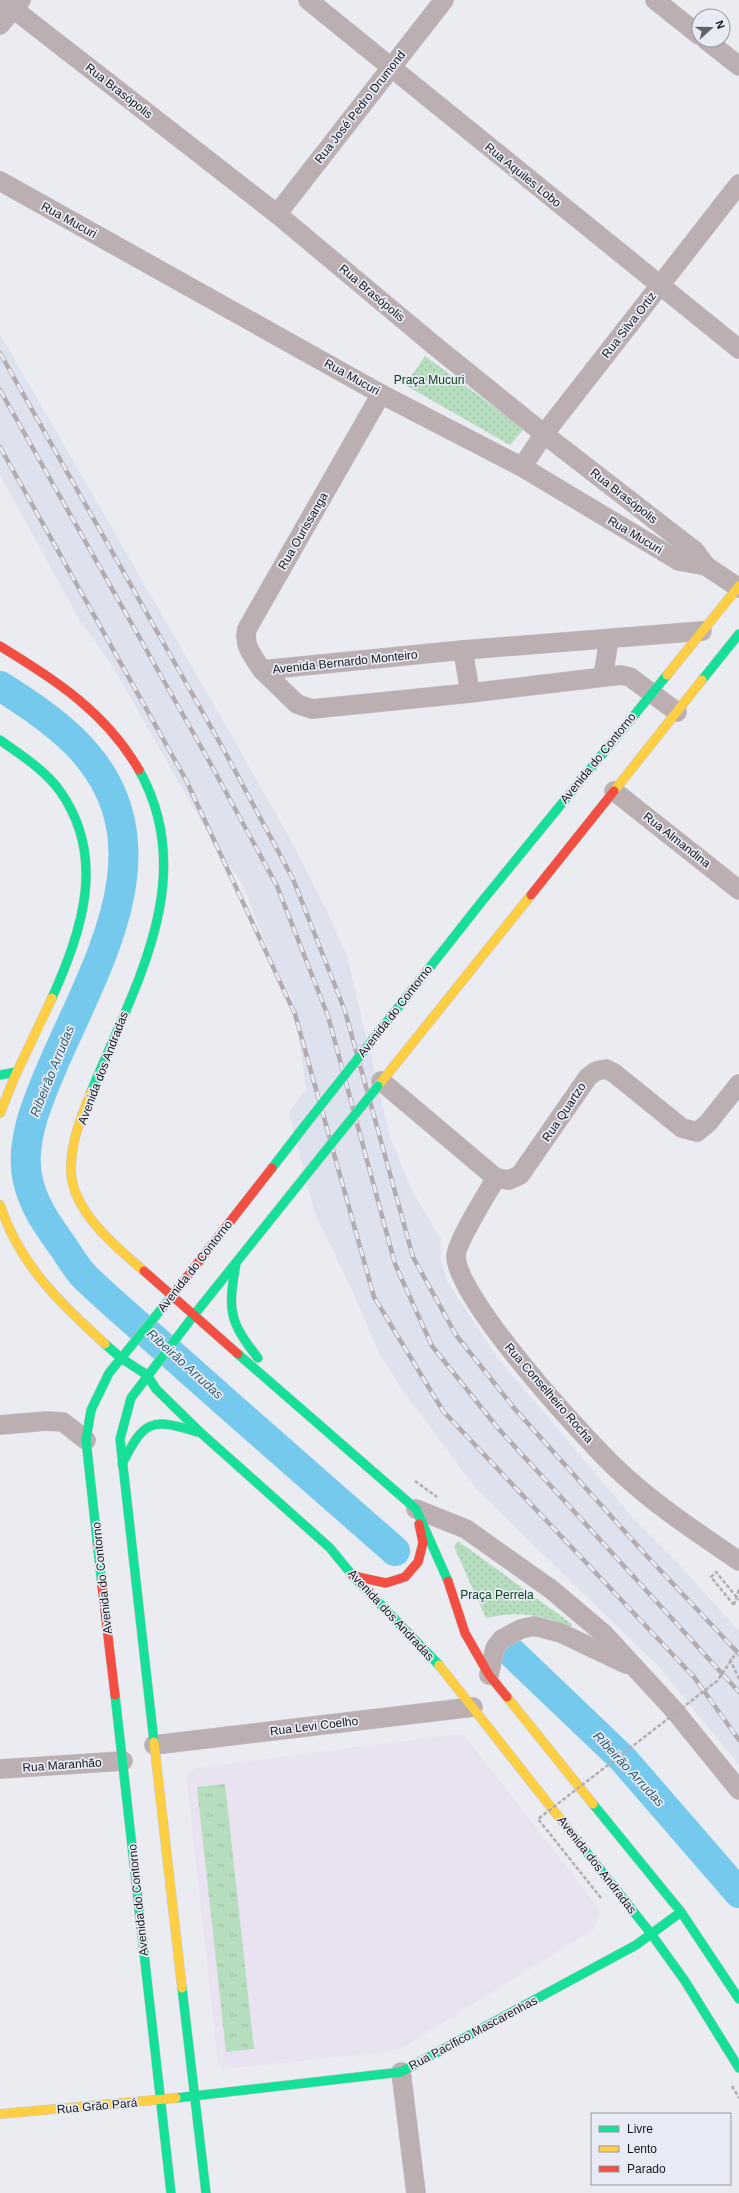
<svg xmlns="http://www.w3.org/2000/svg" width="739" height="2193" viewBox="0 0 739 2193" font-family="Helvetica,sans-serif">
<defs>
<pattern id="grass-tufts" width="24" height="20" patternUnits="userSpaceOnUse"><rect width="24" height="20" fill="#b6ddbd"/><path d="M3 7l-1-3M5 7V3M7 7l1-3M15 17l-1-3M17 17v-4M19 17l1-3" fill="none" stroke="#9cbda2"/></pattern>
<pattern id="park-dots" width="8" height="8" patternUnits="userSpaceOnUse"><rect width="8" height="8" fill="#b6ddbd"/><path d="M2 2h.1M6 6h.1" fill="none" stroke="#9cbda2" stroke-width="1.8" stroke-linecap="round"/></pattern>
</defs>
<rect width="100%" height="100%" fill="#ebecf2"/>
<polygon fill="#dee1ee" points="0,334 233,738 293,844 326,909 347,956 390,1137 412,1191 441,1239 441,1259 447,1281 497,1357 633,1518 675,1560 739,1631 739,1765 659,1667 477,1490 399,1385 378,1351 354,1294 315,1214 289,1112 306,1089 294,1002 274,964 243,886 208,833 114,669 79,619 0,475"/>
<polygon fill="#e9e3f1" points="457,1734 464,1735 597,1906 600,1914 594,1929 404,2047 388,2052 224,2069 218,2063 186,1774 195,1768"/>
<polygon fill="url(#grass-tufts)" points="225,1784 254,2049 226,2052 197,1787"/>
<g fill="url(#park-dots)">
<polygon points="425,356 524,429 510,445 405,385"/>
<path d="M458 1541 572 1624 570 1627C543 1614 514 1611 486 1618L454 1547Z"/>
</g>
<g fill="none" stroke-linecap="round" stroke-linejoin="round">
<g stroke="#74c9ec" stroke-width="30">
<path d="M0 686C25 702 53 720 75 742 174 840 98 961 53 1065 38 1100 19 1143 28 1181 34 1207 49 1227 64 1248 70 1257 76 1267 83 1275 110 1302 141 1327 169 1352 244 1419 320 1485 395 1551"/>
<polyline points="511,1652 623,1759 739,1893"/>
</g>
<g stroke="#c6c7ca" stroke-width="20">
<g id="street">
<polyline points="2,0 277,214 435,346 544,434 695,551 706,566 739,588"/>
<polyline points="308,0 739,349"/>
<polyline points="655,0 699,35"/>
<polyline points="0,25 21,0"/>
<polyline points="706,40 739,66"/>
<polyline points="0,181 381,394 522,467 679,561 706,566"/>
<polyline points="277,214 444,0"/>
<polyline points="522,467 544,434 739,184"/>
<polyline points="463,650 470,693"/>
<path d="M262 670C253 656 243 646 247 629L381 394"/>
<polyline points="603,677 609,639"/>
<polyline points="677,712 630,677 621,675 470,693 312,709 297,704 262,670 463,650 702,631"/>
<polyline points="614,791 739,890"/>
<polyline points="381,1081 496,1178"/>
<path d="M496 1178C488 1192 456 1243 456 1256 456 1298 584 1438 618 1470 655 1505 698 1533 739 1561"/>
<polyline points="496,1178 509,1180 520,1175 588,1077 596,1071 606,1069 614,1073 682,1128 697,1132 708,1123 739,1084"/>
<polyline points="0,1425 46,1421 63,1422 86,1440"/>
<polyline points="416,1509 466,1529 552,1590 604,1634 674,1710 739,1790"/>
<polyline points="489,1675 495,1648 502,1639 521,1629 534,1626 561,1633 626,1664"/>
<polyline points="154,1745 473,1707"/>
<polyline points="0,1769 123,1761"/>
<polyline points="401,2072 416,2193"/>
</g>
</g>
<g stroke="#c6c7ca" stroke-width="10">
<g id="fast">
<polyline points="702,680 739,634"/>
<path d="M0 740C21 755 45 770 60 791 107 858 82 930 52 998"/>
<polyline points="359,1057 483,900 667,675"/>
<polyline points="0,1075 16,1072"/>
<path d="M91 1092C132 990 201 880 139 770"/>
<polyline points="272,1168 306,1124"/>
<path d="M236 1263C228 1310 228 1320 258 1358"/>
<polyline points="194,1315 323,1154"/>
<polyline points="105,1344 121,1358 147,1375 156,1389 201,1433 330,1548 353,1576 439,1665"/>
<polyline points="238,1354 416,1509 448,1581"/>
<path d="M122 1464C144 1421 150 1417 197 1432"/>
<polyline points="102,1586 86,1440 91,1410 109,1373 172,1296"/>
<polyline points="115,1695 171,2193"/>
<polyline points="154,1742 120,1439 131,1398 194,1315"/>
<polyline points="593,1804 681,1912 739,1999"/>
<polyline points="584,1849 652,1935 685,1981 739,2068"/>
<polyline points="182,1988 206,2193"/>
<polyline points="176,2098 401,2072 636,1945 681,1912"/>
</g>
</g>
<g stroke="#c6c7ca" stroke-width="10">
<g id="slow">
<polyline points="667,675 739,586"/>
<polyline points="614,791 702,680"/>
<polyline points="378,1086 531,895"/>
<path d="M91 1092C81 1117 70 1144 71 1172 73 1212 116 1247 144 1271"/>
<polyline points="0,1113 15,1076 52,998"/>
<path d="M0 1205C19 1264 60 1303 105 1344"/>
<polyline points="439,1665 584,1849"/>
<polyline points="507,1697 593,1804"/>
<polyline points="154,1742 182,1988"/>
<polyline points="0,2114 176,2098"/>
</g>
</g>
<g stroke="#c6c7ca" stroke-width="10">
<g id="jam">
<path d="M0 646C56 681 105 711 139 770"/>
<polyline points="531,895 614,791"/>
<polyline points="144,1271 238,1354"/>
<polyline points="172,1296 272,1168"/>
<polyline points="353,1576 386,1583 405,1577 418,1562 423,1543 419,1524"/>
<polyline points="448,1581 465,1633 489,1675 507,1697"/>
<polyline points="102,1586 115,1695"/>
</g>
</g>
<g stroke="#b4adb1" stroke-width="2.5" stroke-dasharray="4 2" stroke-linecap="butt">
<polyline points="415,1481 437,1497"/>
<polyline points="734,1605 739,1589"/>
<polyline points="730,1659 739,1679"/>
<polyline points="732,2086 739,2098"/>
</g>
<use href="#street" stroke="#bbafb2" stroke-width="19"/>
<use href="#fast" stroke="#16e098" stroke-width="9"/>
<use href="#slow" stroke="#ffcf43" stroke-width="9"/>
<use href="#jam" stroke="#f24e42" stroke-width="9"/>
<g stroke="#b2abb0" stroke-width="4.5">
<g id="rail">
<polyline points="0,353 225,752 293,879 345,1011 413,1257 456,1335 514,1408 645,1554 739,1654"/>
<polyline points="0,390 209,761 277,886 328,1016 395,1264 432,1346 497,1427 739,1692"/>
<polyline points="0,447 186,780 295,1014 374,1297 443,1411 694,1677 739,1740"/>
</g>
</g>
<use href="#rail" stroke="#e8ebf5" stroke-width="3" stroke-dasharray="9" stroke-linecap="butt"/>
<g stroke="#c6c7ca" stroke-width="10" stroke-linecap="butt">
<g id="fast-bridge">
<polyline points="306,1124 359,1057"/>
<polyline points="323,1154 378,1086"/>
</g>
</g>
<g stroke="#b4adb1" stroke-width="2.5" stroke-dasharray="4 2" stroke-linecap="butt">
<polyline points="734,1605 711,1577 716,1572 739,1600"/>
<polyline points="601,1898 538,1819 717,1681 739,1649"/>
</g>
<use href="#fast-bridge" stroke="#16e098" stroke-width="9"/>
</g>
<g text-anchor="middle" dominant-baseline="central" stroke-width="3.5" stroke-linejoin="round" paint-order="stroke">
<g font-size="12" fill="#17181b" stroke="#e8ebf5">
<text transform="translate(119 91) rotate(38)">Rua Brasópolis</text>
<text transform="translate(360 107) rotate(-52)">Rua José Pedro Drumond</text>
<text transform="translate(523 175) rotate(39)">Rua Aquiles Lobo</text>
<text transform="translate(69 220) rotate(29)">Rua Mucuri</text>
<text transform="translate(372 293) rotate(40)">Rua Brasópolis</text>
<text transform="translate(629 325) rotate(-52)">Rua Silva Ortiz</text>
<text transform="translate(352 377) rotate(29)">Rua Mucuri</text>
<text transform="translate(624 496) rotate(38)">Rua Brasópolis</text>
<text transform="translate(303 531) rotate(-60)">Rua Ourissanga</text>
<text transform="translate(635 535) rotate(31)">Rua Mucuri</text>
<text transform="translate(345 662) rotate(-6)">Avenida Bernardo Monteiro</text>
<text transform="translate(598 758) rotate(-51)">Avenida do Contorno</text>
<text transform="translate(677 840) rotate(38)">Rua Almandina</text>
<text transform="translate(395 1011) rotate(-52)">Avenida do Contorno</text>
<text transform="translate(103 1068) rotate(-69)">Avenida dos Andradas</text>
<text transform="translate(564 1112) rotate(-56)">Rua Quartzo</text>
<text transform="translate(195 1266) rotate(-52)">Avenida do Contorno</text>
<text transform="translate(549 1393) rotate(49)">Rua Conselheiro Rocha</text>
<text transform="translate(102 1578) rotate(-96)">Avenida do Contorno</text>
<text transform="translate(391 1615) rotate(47)">Avenida dos Andradas</text>
<text transform="translate(314 1726) rotate(-7)">Rua Levi Coelho</text>
<text transform="translate(62 1765) rotate(-4)">Rua Maranhão</text>
<text transform="translate(597 1865) rotate(52)">Avenida dos Andradas</text>
<text transform="translate(138 1900) rotate(-96)">Avenida do Contorno</text>
<text transform="translate(473 2033) rotate(-28)">Rua Pacífico Mascarenhas</text>
<text transform="translate(97 2106) rotate(-5)">Rua Grão Pará</text>
</g>
<g font-size="12" fill="#0c4417" stroke="#e8ebf5">
<text x="429" y="380">Praça Mucuri</text>
<text x="497" y="1595">Praça Perrela</text>
</g>
<g font-size="13" font-style="italic" fill="#2e5e72" stroke="#e8ebf5">
<text transform="translate(52 1071) rotate(-68)">Ribeirão Arrudas</text>
<text transform="translate(185 1364) rotate(42)">Ribeirão Arrudas</text>
<text transform="translate(629 1769) rotate(47)">Ribeirão Arrudas</text>
</g>
</g>
<rect x="591" y="2113" width="140" height="72" fill="#e8ebf5" stroke="#94979e"/>
<rect x="599" y="2126" width="20" height="6" fill="#16e098" stroke="#94979e"/>
<text x="627" y="2133" font-size="12" fill="#17181b">Livre</text>
<rect x="599" y="2146" width="20" height="6" fill="#ffcf43" stroke="#94979e"/>
<text x="627" y="2153" font-size="12" fill="#17181b">Lento</text>
<rect x="599" y="2166" width="20" height="6" fill="#f24e42" stroke="#94979e"/>
<text x="627" y="2173" font-size="12" fill="#17181b">Parado</text>
<g transform="translate(711 28) rotate(69)"><circle r="19" fill="#e8ebf5" stroke="#94979e"/>
<path d="M0-3L7 15L0 10L-7 15Z" fill="#616266"/>
<text y="-6" font-size="11" font-weight="bold" text-anchor="middle" fill="#17181b">N</text>
</g>
</svg>
